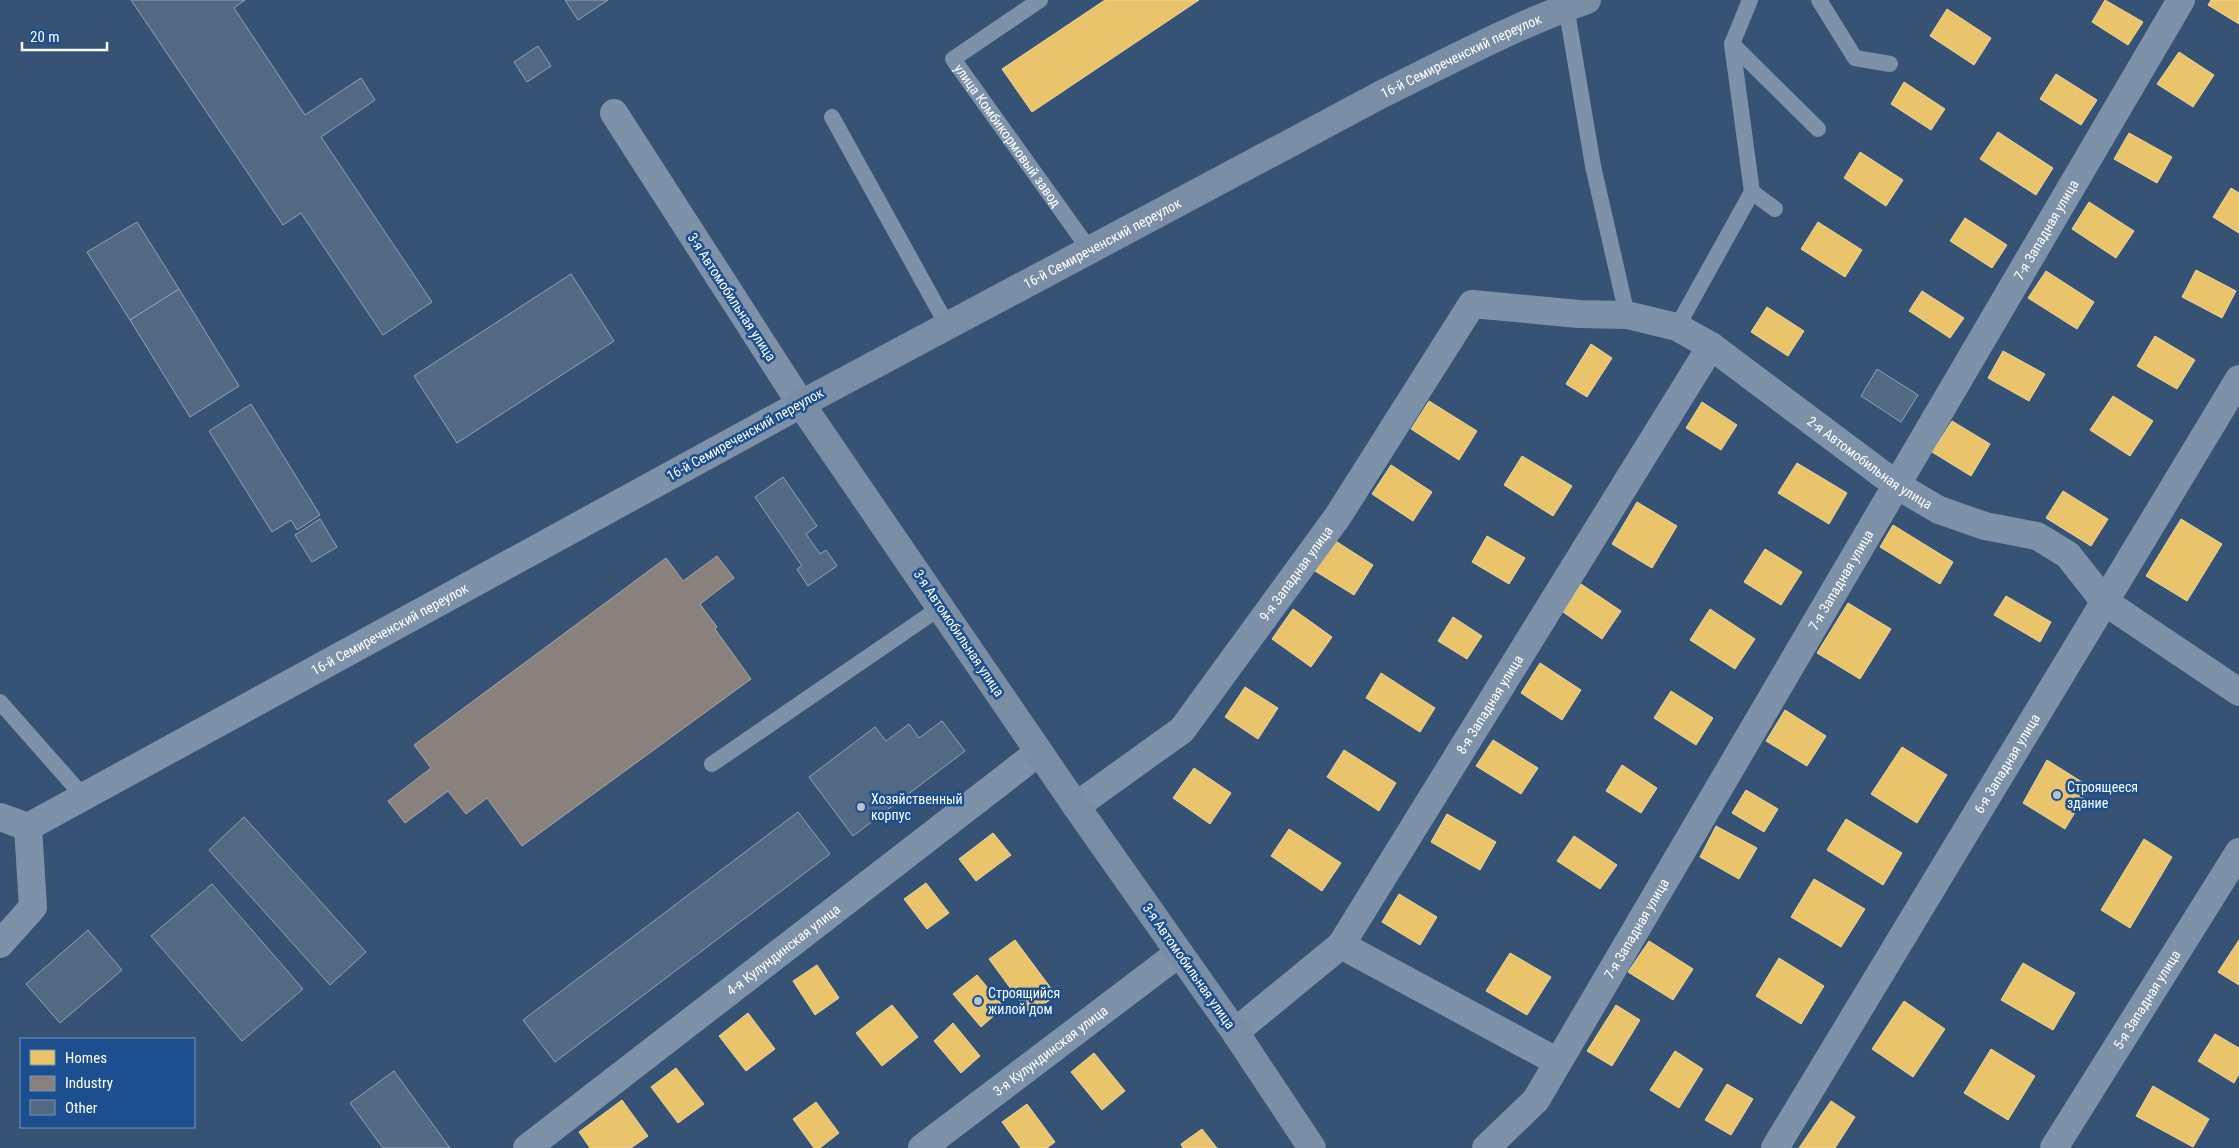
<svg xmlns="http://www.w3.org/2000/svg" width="2239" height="1148" viewBox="0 0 2239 1148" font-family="'Roboto Condensed',sans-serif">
<rect width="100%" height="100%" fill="#365274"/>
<g fill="#e9c46a" stroke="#f0d697">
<polygon points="1105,0 1199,0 1032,112 1002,69"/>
<polygon points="2105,0 2143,22 2128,45 2092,22"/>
<polygon points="2211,0 2239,0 2239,24 2208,5"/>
<polygon points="1947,9 1991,38 1974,65 1930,36"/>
<polygon points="2179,52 2214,75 2193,107 2157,84"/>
<polygon points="2056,74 2097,100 2081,125 2040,99"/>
<polygon points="1904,82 1945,109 1931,130 1891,104"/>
<polygon points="1998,132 2053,168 2036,195 1980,159"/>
<polygon points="2129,133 2172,157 2157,183 2114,159"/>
<polygon points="1860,152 1903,180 1886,206 1844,178"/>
<polygon points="2231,188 2239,193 2239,233 2213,217"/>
<polygon points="2089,202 2134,231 2116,258 2072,229"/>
<polygon points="1965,218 2007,245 1992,268 1950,241"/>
<polygon points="1818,222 1862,250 1845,277 1801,249"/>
<polygon points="2196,270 2236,291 2222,318 2182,297"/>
<polygon points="2046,271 2094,302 2077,329 2028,298"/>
<polygon points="1922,291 1964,318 1950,338 1909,311"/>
<polygon points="1767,307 1804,331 1788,356 1751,332"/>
<polygon points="2155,336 2195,360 2177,389 2137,366"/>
<polygon points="1591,344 1612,358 1587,397 1566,384"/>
<polygon points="2003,351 2045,374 2029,401 1988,378"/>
<polygon points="2113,396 2153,421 2130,456 2090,430"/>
<polygon points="1429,401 1477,431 1459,460 1411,429"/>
<polygon points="1702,402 1737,425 1721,450 1686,428"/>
<polygon points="1952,421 1990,444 1971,476 1932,452"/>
<polygon points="1522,456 1572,486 1553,516 1504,485"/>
<polygon points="1797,463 1847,493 1829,524 1778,493"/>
<polygon points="1391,465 1432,492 1413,521 1372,494"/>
<polygon points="2063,491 2108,519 2091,546 2046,518"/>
<polygon points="1637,502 1677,526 1652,568 1612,544"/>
<polygon points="2181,519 2222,544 2187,601 2146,576"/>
<polygon points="1893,525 1953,562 1940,584 1880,547"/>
<polygon points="1487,536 1525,558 1509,584 1472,562"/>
<polygon points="1334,540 1373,565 1354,595 1315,571"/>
<polygon points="1765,549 1802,572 1781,605 1744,582"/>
<polygon points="1581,584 1621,611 1602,639 1563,612"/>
<polygon points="2006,596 2051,622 2040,642 1994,615"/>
<polygon points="1848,603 1891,629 1860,679 1817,653"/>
<polygon points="1293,609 1332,637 1311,667 1272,639"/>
<polygon points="1710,609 1755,639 1735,669 1690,640"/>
<polygon points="1453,617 1482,636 1467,659 1438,641"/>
<polygon points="1540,663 1581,690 1562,720 1521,693"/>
<polygon points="1381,673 1435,708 1420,732 1366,698"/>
<polygon points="1245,687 1278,708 1258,739 1225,717"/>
<polygon points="1671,691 1713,718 1696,745 1654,718"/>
<polygon points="1785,710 1826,736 1807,766 1766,741"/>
<polygon points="1493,740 1538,768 1521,794 1476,766"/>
<polygon points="1902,747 1947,775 1917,823 1871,794"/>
<polygon points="1344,750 1396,783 1379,811 1327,777"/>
<polygon points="2047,760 2090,787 2065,829 2023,803"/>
<polygon points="1622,765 1657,788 1641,813 1606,791"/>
<polygon points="1194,768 1231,793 1210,824 1173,798"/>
<polygon points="1746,790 1778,809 1764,832 1732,813"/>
<polygon points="1447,814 1496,842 1480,870 1431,842"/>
<polygon points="1846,819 1902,853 1883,885 1827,850"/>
<polygon points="1716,826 1757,848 1739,879 1700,857"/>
<polygon points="1289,829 1341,863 1322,891 1271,856"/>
<polygon points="993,833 1011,855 976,881 959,859"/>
<polygon points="1574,836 1617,865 1600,889 1557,861"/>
<polygon points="2144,839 2172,857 2130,928 2101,910"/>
<polygon points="1814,879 1865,909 1841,947 1791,917"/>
<polygon points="926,883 949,913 927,929 904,899"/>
<polygon points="1399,894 1437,917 1420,945 1382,922"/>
<polygon points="1015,940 1056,995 1030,1015 989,959"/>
<polygon points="2239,940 2239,985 2218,972"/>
<polygon points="1649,941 1693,969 1673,1000 1628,972"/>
<polygon points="1510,953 1551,977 1527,1015 1486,991"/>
<polygon points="1779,958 1824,986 1801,1024 1756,996"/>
<polygon points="2023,963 2075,993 2053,1030 2001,1000"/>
<polygon points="817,965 839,998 815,1015 793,981"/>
<polygon points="977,975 1004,1007 981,1027 953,994"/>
<polygon points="1904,1001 1945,1029 1913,1077 1872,1049"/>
<polygon points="892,1005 918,1037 882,1066 856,1033"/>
<polygon points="1616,1005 1640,1020 1612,1066 1587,1051"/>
<polygon points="748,1013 775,1049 746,1071 719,1036"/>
<polygon points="953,1023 980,1056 961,1073 934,1041"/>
<polygon points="2215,1034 2239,1048 2239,1074 2234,1083 2198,1061"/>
<polygon points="1991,1049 2035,1076 2008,1120 1964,1093"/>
<polygon points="1675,1051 1703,1069 1679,1108 1650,1090"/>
<polygon points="1094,1053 1125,1091 1102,1110 1071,1072"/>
<polygon points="676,1068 704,1104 678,1123 651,1087"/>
<polygon points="1727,1084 1753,1099 1731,1135 1705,1120"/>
<polygon points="2153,1086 2209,1119 2193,1147 2136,1116"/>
<polygon points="622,1100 648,1136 631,1148 590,1148 579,1132"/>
<polygon points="1831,1101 1855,1117 1835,1148 1799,1148"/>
<polygon points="816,1102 839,1133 820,1148 814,1148 793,1119"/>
<polygon points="1027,1104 1055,1142 1047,1148 1021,1148 1002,1122"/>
<polygon points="1202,1129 1217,1148 1183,1148 1181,1144"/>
</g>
<polygon fill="#8a817c" stroke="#ada7a3" points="717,556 734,578 700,604 717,627 715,629 751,679 522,846 487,798 466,814 448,791 405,823 388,801 431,768 414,745 666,558 683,581"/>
<g fill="#526984" stroke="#92a2b6">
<polygon points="131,0 245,0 234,8 305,115 361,78 375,100 321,137 432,302 383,335 301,213 283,225"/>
<polygon points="565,0 608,0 578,20"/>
<polygon points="538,46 551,66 527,82 514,62"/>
<polygon points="137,222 179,289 130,320 87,252"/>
<polygon points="571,274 614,341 457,443 414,376"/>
<polygon points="179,289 239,386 190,417 130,320"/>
<polygon points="1877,369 1918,395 1901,422 1861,396"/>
<polygon points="251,404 320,515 297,530 291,520 272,532 209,431"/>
<polygon points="783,477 817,526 806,534 820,554 826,550 837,566 808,586 797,569 802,566 755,497"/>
<polygon points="320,519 337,547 312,562 295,535"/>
<polygon points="942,721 965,751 853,836 809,777 875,727 886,741 909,724 919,738"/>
<polygon points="798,812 830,854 555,1062 523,1020"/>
<polygon points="244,817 366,952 330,985 209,850"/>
<polygon points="212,884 303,989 242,1041 151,936"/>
<polygon points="88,930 122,970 60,1023 26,984"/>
<polygon points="394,1071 450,1148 383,1148 350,1103"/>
</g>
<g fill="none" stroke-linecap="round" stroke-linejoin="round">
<g stroke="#7d92a8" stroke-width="16">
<path id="s1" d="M1040 0 953 59 1089 249"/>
<polyline points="1565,0 1593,166 1627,315"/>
<polyline points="1750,0 1732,44 1752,192 1775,209"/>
<polyline points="1819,0 1855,58 1890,64"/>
<polyline points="1732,44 1818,129"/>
<polyline points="832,117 947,325"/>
<polyline points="1677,327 1752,192"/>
<polyline points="0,702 83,796"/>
<polyline points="712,764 941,607"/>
</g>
<g stroke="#7d92a8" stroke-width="28">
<path id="s2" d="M1076 806 1182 730 1338 516 1472 304 1579 314 1627 315 1677 327 1711 346 1898 486 1939 510 1985 526 2037 536 2068 555 2105 602 2239 692"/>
<polyline points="0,817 28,827"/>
<path id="s3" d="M0 944 33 907 28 827 801 404 614 113"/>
<polyline points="1341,945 1558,1062"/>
<path id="s4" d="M1235 1032 1341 945 1711 346"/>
<path id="s5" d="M527 1148 1039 752"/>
<path id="s6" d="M922 1148 1179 953"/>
<path id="s7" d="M1486 1148 1536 1100 2181 0"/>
<path id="s8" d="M1775 1148 2239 379"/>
<path id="s9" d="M2054 1148 2239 852"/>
</g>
<path stroke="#798da4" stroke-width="28" id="s10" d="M1312 1148 1235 1032 1076 806 801 404 1382 94C1449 61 1516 25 1587 0"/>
</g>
<g fill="#b9c2ce" stroke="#1b4f8f" stroke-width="2">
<circle cx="2057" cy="795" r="5"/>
<circle cx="861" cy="807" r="5"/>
<circle cx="978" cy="1001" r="5"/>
</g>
<g text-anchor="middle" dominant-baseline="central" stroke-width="5" stroke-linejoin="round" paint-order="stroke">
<g font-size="14" fill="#fff" stroke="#1b4f8f">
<text stroke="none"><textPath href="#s10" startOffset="1649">16-й Семиреченский переулок</textPath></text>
<text stroke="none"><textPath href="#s1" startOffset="199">улица Комбикормовый завод</textPath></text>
<text stroke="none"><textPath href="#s7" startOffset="1078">7-я Западная улица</textPath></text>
<text stroke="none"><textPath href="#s10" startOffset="1244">16-й Семиреченский переулок</textPath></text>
<text transform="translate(732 297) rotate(57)">3-я Автомобильная улица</text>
<text transform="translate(745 434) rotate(-29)">16-й Семиреченский переулок</text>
<text stroke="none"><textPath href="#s2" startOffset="1089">2-я Автомобильная улица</textPath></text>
<text stroke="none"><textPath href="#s2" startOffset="324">9-я Западная улица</textPath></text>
<text stroke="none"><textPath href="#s7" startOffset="672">7-я Западная улица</textPath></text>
<text stroke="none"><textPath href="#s3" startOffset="542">16-й Семиреченский переулок</textPath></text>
<text transform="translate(959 633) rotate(56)">3-я Автомобильная улица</text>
<text stroke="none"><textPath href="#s4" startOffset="420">8-я Западная улица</textPath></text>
<text stroke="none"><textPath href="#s8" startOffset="449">6-я Западная улица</textPath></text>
<text stroke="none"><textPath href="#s7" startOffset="268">7-я Западная улица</textPath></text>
<text stroke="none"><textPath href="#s5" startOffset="324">4-я Кулундинская улица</textPath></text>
<text transform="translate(1189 966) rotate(55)">3-я Автомобильная улица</text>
<text stroke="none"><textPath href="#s9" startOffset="175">5-я Западная улица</textPath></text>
<text stroke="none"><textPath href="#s6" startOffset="161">3-я Кулундинская улица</textPath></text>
</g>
<g font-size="14" fill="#fff" stroke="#1b4f8f" text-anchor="start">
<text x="2067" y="787">Строящееся<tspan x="2067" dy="16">здание</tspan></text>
<text x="871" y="799">Хозяйственный<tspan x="871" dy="16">корпус</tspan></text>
<text x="988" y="993">Строящийся<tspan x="988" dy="16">жилой дом</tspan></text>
</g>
</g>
<rect x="20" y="1038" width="175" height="90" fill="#1b4f8f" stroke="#7695bc"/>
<rect x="30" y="1050" width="25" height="15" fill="#e9c46a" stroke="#7695bc"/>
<text x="65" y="1063" font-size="15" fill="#ffffff">Homes</text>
<rect x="30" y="1076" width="25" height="15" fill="#8a817c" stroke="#7695bc"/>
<text x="65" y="1088" font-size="15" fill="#ffffff">Industry</text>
<rect x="30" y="1100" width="25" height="15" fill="#526984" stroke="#7695bc"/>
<text x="65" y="1113" font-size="15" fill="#ffffff">Other</text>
<path d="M22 42v8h85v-8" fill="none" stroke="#ffffff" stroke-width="2.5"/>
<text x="30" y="42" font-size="15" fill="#ffffff" stroke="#1b4f8f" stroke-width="4" paint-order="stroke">20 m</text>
</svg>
